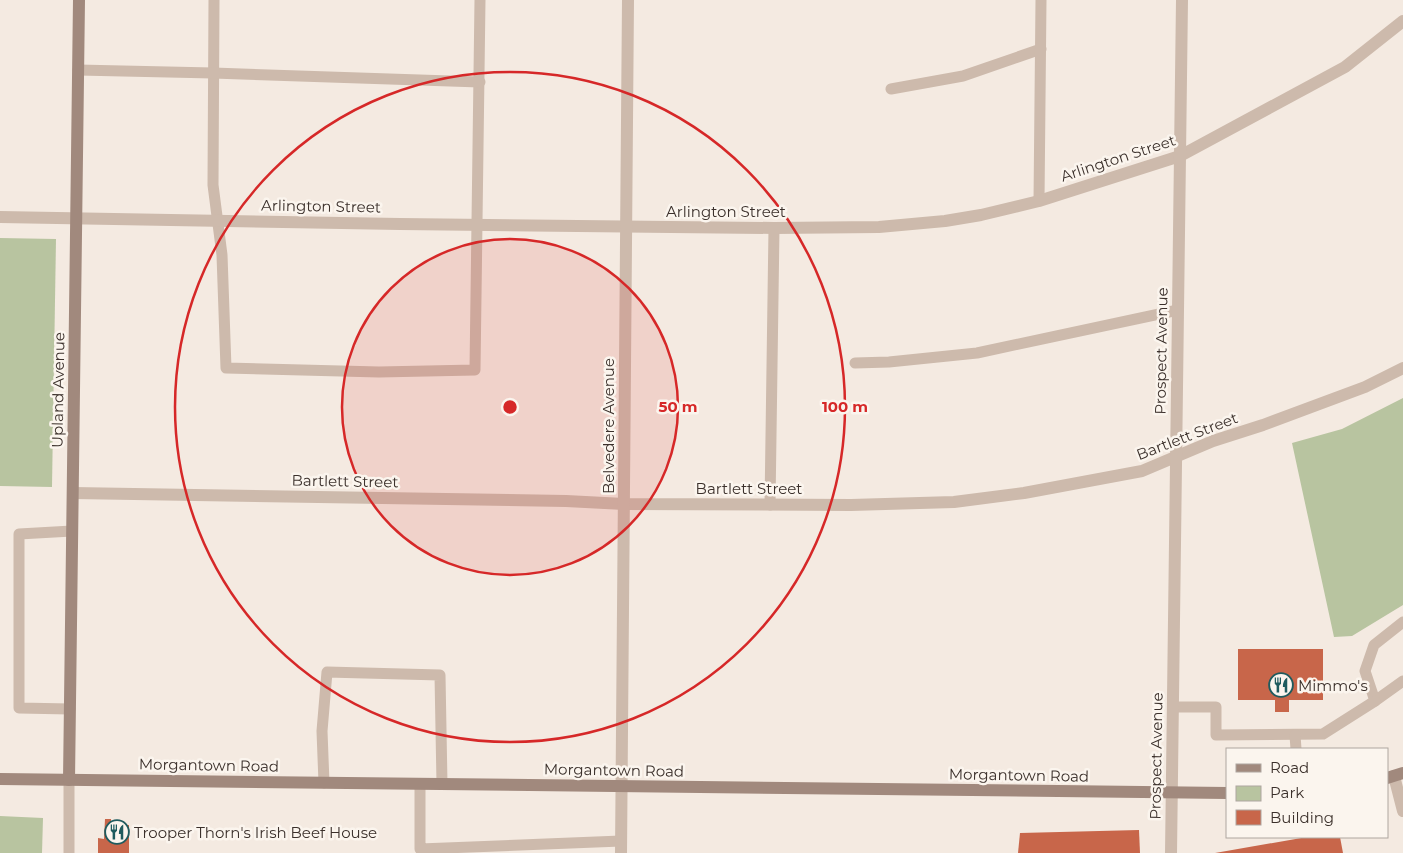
<svg xmlns="http://www.w3.org/2000/svg" width="1403" height="853" viewBox="0 0 1403 853" font-family="Montserrat,sans-serif">
<rect width="100%" height="100%" fill="#f4eae1"/>
<g fill="#b8c4a0">
<polygon points="0,238 56,239 52,487 0,486"/>
<polygon points="1403,398 1403,605 1352,636 1334,637 1292,443 1342,429"/>
<polygon points="0,816 43,818 42,853 0,853"/>
</g>
<g fill="#c8664a">
<polygon points="1238,649 1323,649 1323,700 1289,700 1289,712 1275,712 1275,700 1238,700"/>
<polygon points="105,819 111,819 111,825 129,825 129,853 98,853 98,838 104,839"/>
<polygon points="1139,830 1140,853 1018,853 1020,833"/>
<polygon points="1307,837 1340,837 1343,853 1215,853"/>
</g>
<g fill="none" stroke-linecap="round" stroke-linejoin="round">
<g stroke="#cdbaac" stroke-width="11">
<polyline points="214,0 213,185 222,255 226,368 379,372 475,370 480,0"/>
<polyline points="78,70 213,73 480,82"/>
<polyline points="891,89 963,76 1041,49"/>
<polyline points="1039,201 1041,0"/>
<polyline points="855,363 889,362 977,353 1178,310"/>
<polyline points="770,505 774,228"/>
<polyline points="1403,622 1374,645 1365,671 1375,701 1403,681"/>
<polyline points="1173,707 1216,707 1216,735 1323,734 1375,701"/>
<polyline points="70,709 19,708 19,534 72,531"/>
<polyline points="1295,735 1296,749"/>
<polyline points="324,783 322,731 327,672 440,675 442,784"/>
<polyline points="420,784 420,849 621,841"/>
<polyline points="69,853 69,780"/>
</g>
<g stroke="#cdbaac" stroke-width="12">
<polyline points="0,217 400,224 774,228 879,227 945,221 981,215 1039,201 1180,156 1345,67 1403,21"/>
<polyline points="73,493 566,501 624,504 851,505 954,502 1024,493 1142,471 1213,441 1263,425 1365,387 1403,368"/>
<polyline points="1394,776 1403,811"/>
<polyline points="621,853 628,0"/>
<polyline points="1171,853 1182,0"/>
</g>
<g stroke="#a1897d" stroke-width="12">
<polyline points="1387,778 1403,773"/>
<polyline points="0,779 1227,793"/>
<polyline points="69,780 79,0"/>
</g>
</g>
<circle cx="510" cy="407" r="168" fill="#d62828" fill-opacity=".12"/>
<g fill="none" stroke="#d62828" stroke-width="2.5">
<circle cx="510" cy="407" r="168"/>
<circle cx="510" cy="407" r="335"/>
</g>
<defs>
<g id="restaurant-ring" transform="scale(1.25)"><circle r="9.5" fill="#fbf5ee" stroke="#1f5b5e" stroke-width="1.5"/><path d="M-5-6h1v4h1v-4h1v4h1v-4h1v5L-1.5 .5V6h-2V.5L-5-1ZM5-6V6H3V1.5H1.5Q1.5-4 5-6Z" fill="#1f5b5e"/></g>
</defs>
<g fill-rule="evenodd">
<use href="#restaurant-ring" x="1281" y="685"/>
<use href="#restaurant-ring" x="117" y="832"/>
</g>
<g text-anchor="middle" dominant-baseline="central" stroke-width="5" stroke-linejoin="round" paint-order="stroke">
<g font-size="15" fill="#3b302b" stroke="#fbf5ee">
<text transform="translate(1118 158) rotate(-18)">Arlington Street</text>
<text transform="translate(321 206) rotate(1)">Arlington Street</text>
<text x="726" y="211">Arlington Street</text>
<text transform="translate(1161 351) rotate(-89)">Prospect Avenue</text>
<text transform="translate(58 390) rotate(-89)">Upland Avenue</text>
<text transform="translate(608 426) rotate(-90)">Belvedere Avenue</text>
<text transform="translate(1187 436) rotate(-21)">Bartlett Street</text>
<text transform="translate(345 481) rotate(1)">Bartlett Street</text>
<text x="749" y="488">Bartlett Street</text>
<text transform="translate(1156 756) rotate(-89)">Prospect Avenue</text>
<text transform="translate(209 765) rotate(1)">Morgantown Road</text>
<text transform="translate(614 770) rotate(1)">Morgantown Road</text>
<text transform="translate(1019 775) rotate(1)">Morgantown Road</text>
</g>
<g font-size="15" fill="#3b302b" stroke="#fbf5ee" text-anchor="start">
<text x="1298" y="685">Mimmo's</text>
<text x="134" y="832">Trooper Thorn's Irish Beef House</text>
</g>
</g>
<circle cx="510" cy="407" r="8" fill="#d62828" stroke="#fbf5ee" stroke-width="2.5"/>
<g font-size="15" text-anchor="middle" font-weight="bold" fill="#d62828" stroke="#fbf5ee" stroke-width="5" stroke-linejoin="round" paint-order="stroke">
<text x="678" y="412">50 m</text>
<text x="845" y="412">100 m</text>
</g>
<rect x="1226" y="748" width="162" height="90" fill="#fbf5ee" stroke="#aea6a0"/>
<rect x="1236" y="764" width="25" height="8" fill="#a1897d" stroke="#aea6a0"/>
<text x="1270" y="773" font-size="15" fill="#3b302b">Road</text>
<rect x="1236" y="786" width="25" height="15" fill="#b8c4a0" stroke="#aea6a0"/>
<text x="1270" y="798" font-size="15" fill="#3b302b">Park</text>
<rect x="1236" y="810" width="25" height="15" fill="#c8664a" stroke="#aea6a0"/>
<text x="1270" y="823" font-size="15" fill="#3b302b">Building</text>
</svg>
